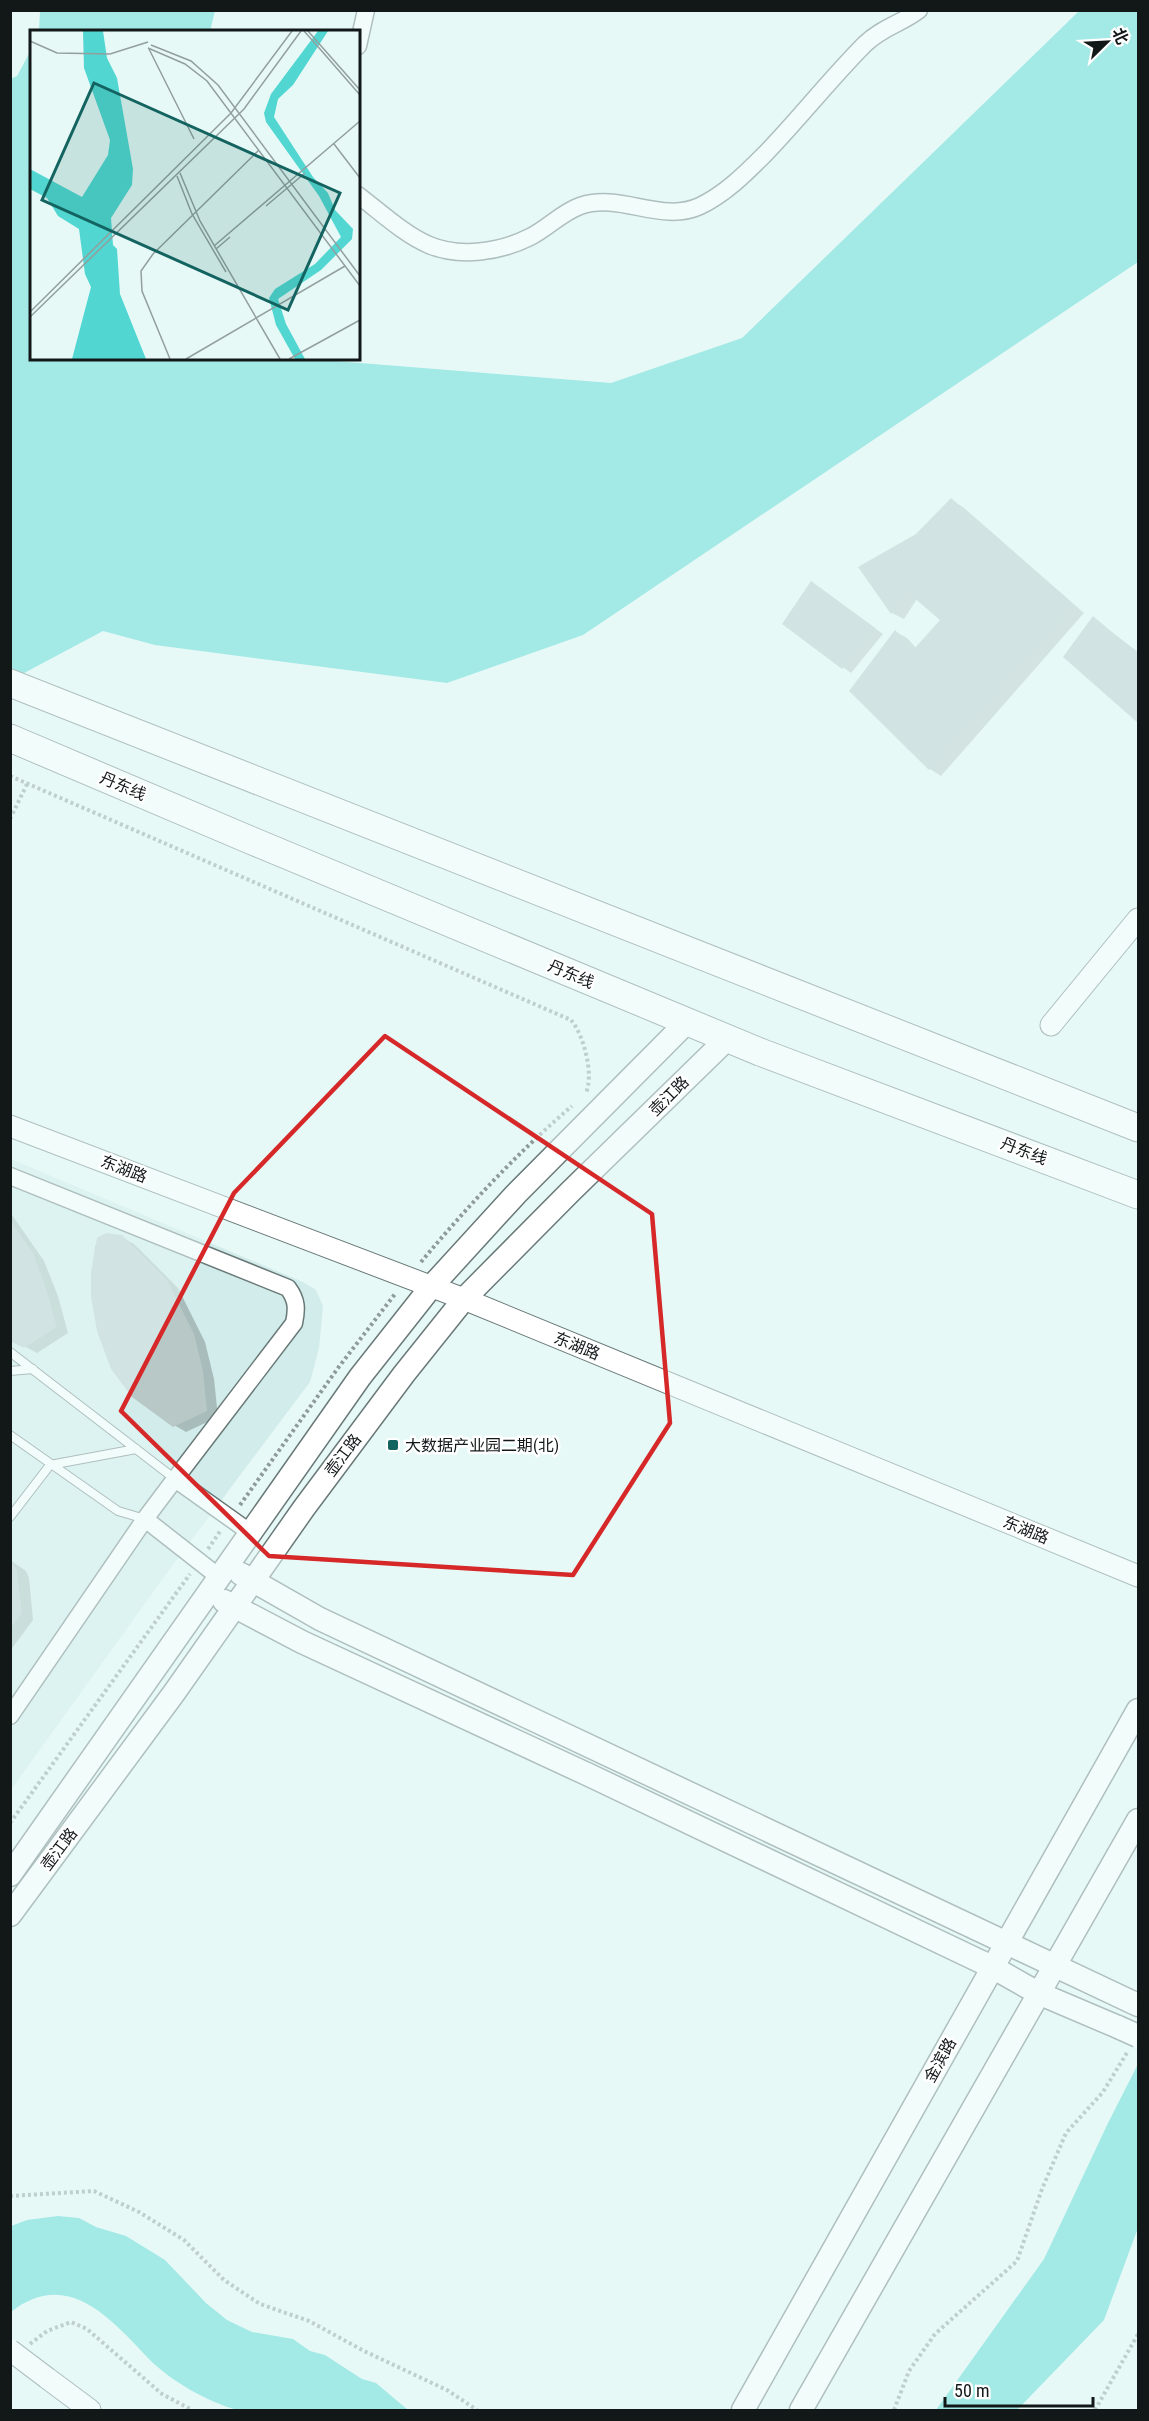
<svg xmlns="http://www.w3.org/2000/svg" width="1149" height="2421" viewBox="0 0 1149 2421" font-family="'Roboto Condensed','Noto Sans SC',sans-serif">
<rect width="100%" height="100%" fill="#e7f9f7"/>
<polygon fill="#d1ecea" points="11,1159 303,1282 316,1290 323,1306 319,1348 310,1382 164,1577 11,1790"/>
<g fill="#51d6d1">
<polygon points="40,11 40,10 215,11 210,31 39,31"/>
<polygon points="1079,11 1138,11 1138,262 583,635 447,683 155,645 103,631 11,680 10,79 17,76 31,50 32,358 311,359 611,383 742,338"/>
<polygon points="1138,2064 1138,2228 1104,2320 1017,2410 936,2410 1044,2259 1108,2123"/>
<path d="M58 2216 79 2218 96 2227 126 2236 165 2260 206 2303 227 2320 252 2332 293 2339 310 2351 325 2355 362 2379 376 2383 408 2410H238C209 2403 169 2380 148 2358 110 2318 67 2268 11 2312V2226L27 2220Z"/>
</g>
<g fill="#0003">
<polygon points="951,500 963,507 1084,613 941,776 930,769 896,632 907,638 917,649 942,620 917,599 904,619 892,613 861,567 917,536"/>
<polygon points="820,588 883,634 851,673 784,624"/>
<polygon points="1093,618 1138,652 1138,721 1065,656"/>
<polygon points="10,1212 44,1261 58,1296 68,1333 37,1353 10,1338"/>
<polygon points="121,1237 134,1244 178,1288 205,1342 214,1379 218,1417 186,1432 174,1425 92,1297 95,1247 98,1239"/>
<polygon points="10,1560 26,1571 29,1578 33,1620 10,1651"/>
</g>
<g fill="#b7c8c7">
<polygon points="951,498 1074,605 929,770 849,691 895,630 914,649 940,620 906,591 891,614 858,567 916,534"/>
<polygon points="811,581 875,628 842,669 782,624"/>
<polygon points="1093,616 1138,654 1138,723 1063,657"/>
<polygon points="10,1220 33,1253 46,1288 57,1327 24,1348 10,1341"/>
<polygon points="106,1233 122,1235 167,1280 194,1334 203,1371 207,1411 173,1427 132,1397 111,1369 97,1331 91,1297 91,1272 97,1238"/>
<polygon points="10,1560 17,1570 22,1613 10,1629"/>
</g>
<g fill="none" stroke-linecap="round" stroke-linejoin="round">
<g stroke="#697978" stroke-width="10">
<g id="service">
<polyline points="10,1352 175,1479"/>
<polyline points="10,1371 33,1369"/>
<polyline points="10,1435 118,1511 145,1519"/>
<polyline points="10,1517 50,1465 136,1449"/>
</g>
</g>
<g stroke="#697978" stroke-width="19">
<g id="minor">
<polyline points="358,46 366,10"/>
<path d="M358 195C379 211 405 235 429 245 460 258 500 252 530 237 548 228 561 213 580 206 621 192 661 224 700 206 725 194 745 174 764 155 799 119 830 79 865 44 884 26 901 24 919 10"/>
<path d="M10 1176 288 1288C297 1300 297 1309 294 1323L175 1479"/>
<polyline points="219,1577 145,1519 175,1479 251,1533"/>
<polyline points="10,1716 145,1519"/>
</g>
</g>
<g stroke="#697978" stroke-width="23">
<g id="tertiary">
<polyline points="1051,1025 1138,919"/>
<polyline points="10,1126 464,1299 1138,1576"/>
<polyline points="47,2378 90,2410"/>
</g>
</g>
<g stroke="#697978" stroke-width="25">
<g id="secondary">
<polyline points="241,1574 320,1619 1138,2005"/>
<polyline points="224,1601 302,1642 589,1775 992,1967 1038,1993 1118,2027"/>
<polyline points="10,1875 360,1377 431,1287 516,1194 687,1022"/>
<polyline points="10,1915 174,1693 304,1508 404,1374 464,1299 570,1192 727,1039"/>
<polyline points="743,2410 1138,1710"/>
<polyline points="801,2410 1138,1820"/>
</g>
</g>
<g stroke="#697978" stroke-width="29">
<g id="trunk">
<polyline points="10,683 1138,1128"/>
<polyline points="10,738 250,840 760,1052 1138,1195"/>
</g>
</g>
<g stroke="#8e9b9a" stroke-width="4" stroke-dasharray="3 3" stroke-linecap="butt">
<path d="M10 776 571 1020C584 1035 594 1075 586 1093"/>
<polyline points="10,819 27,784"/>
<path d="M421 1262C467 1207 517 1153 572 1106"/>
<polyline points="240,1505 338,1368 395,1294"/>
<polyline points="208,1549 221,1530"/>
<polyline points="10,1823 190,1574"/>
<polyline points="10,2196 94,2191 139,2212 184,2240 224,2280 260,2304 309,2321 364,2351 447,2390 477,2410"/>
<polyline points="30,2344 47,2331 71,2322 87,2329 162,2394 192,2410"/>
<polyline points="894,2410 909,2371 935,2334 1017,2261 1042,2189 1066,2133 1103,2092 1128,2051"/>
<polyline points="1095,2410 1138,2334"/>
</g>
<use href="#service" stroke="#fff" stroke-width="8"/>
<use href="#minor" stroke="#fff" stroke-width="16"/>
<use href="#tertiary" stroke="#fff" stroke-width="21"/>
<use href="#secondary" stroke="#fff" stroke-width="22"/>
<use href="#trunk" stroke="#fff" stroke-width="27"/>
<g stroke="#697978" stroke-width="23" stroke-linecap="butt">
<polyline id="tertiary-bridge" points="10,2350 47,2378"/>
</g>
<g stroke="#697978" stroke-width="25" stroke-linecap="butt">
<polyline id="secondary-bridge" points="1118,2027 1138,2036"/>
</g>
<use href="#tertiary-bridge" stroke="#fff" stroke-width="21"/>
<use href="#secondary-bridge" stroke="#fff" stroke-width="22"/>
</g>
<path d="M0 0H1149V2421H0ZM385 1036 652 1214 670 1423 573 1575 269 1556 121 1411 234 1193Z" fill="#e7f9f7" fill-opacity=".55" fill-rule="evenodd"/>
<path fill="none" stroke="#d62828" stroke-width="4.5" stroke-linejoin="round" d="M385 1036 652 1214 670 1423 573 1575 269 1556 121 1411 234 1193Z"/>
<rect fill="#136360" stroke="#fff" stroke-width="2" x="387" y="1439" width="12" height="12" rx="3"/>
<g text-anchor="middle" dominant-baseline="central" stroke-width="5" stroke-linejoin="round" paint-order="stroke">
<g font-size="16" fill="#121818" stroke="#fff">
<text transform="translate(123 786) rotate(23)">丹东线</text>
<text transform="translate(571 974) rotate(23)">丹东线</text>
<text transform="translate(669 1096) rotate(-45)">壶江路</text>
<text transform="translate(1024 1151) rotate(21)">丹东线</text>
<text transform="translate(124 1169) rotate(21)">东湖路</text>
<text transform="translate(577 1346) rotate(22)">东湖路</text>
<text transform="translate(343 1455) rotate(-53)">壶江路</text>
<text transform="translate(1026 1530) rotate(22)">东湖路</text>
<text transform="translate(59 1849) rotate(-53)">壶江路</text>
<text transform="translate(940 2060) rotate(-61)">金滨路</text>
</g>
<g font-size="16" fill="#121818" stroke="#fff" text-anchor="start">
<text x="405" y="1445">大数据产业园二期(北)</text>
</g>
</g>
<g transform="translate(30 30)">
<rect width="330" height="330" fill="#e7f9f7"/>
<path d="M53 1H73L77 28 87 48 103 139 102 155 81 188 83 215 87 219 90 264 116 329H42L61 257 55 244 49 199 28 186 17 168 0 159V139L52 167 78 125 80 110 54 38ZM288 1H298L263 55 248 69 244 87 283 147 298 163 305 180 323 199 322 209 291 240 248 269 256 294 275 329H265L246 295 239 268 245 259 285 234 311 207 289 166 236 92 234 83 241 64Z" fill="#51d6d1"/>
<path fill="none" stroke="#929f9e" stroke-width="1.5" d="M274 1 290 19M278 1 292 17M0 11 27 23 80 24 118 12M121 15 161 31 188 55 330 246M292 17 330 60M118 18 155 34 177 51 330 256M119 19 164 109M290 19 330 65M304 114 330 148M150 143 170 191 250 329M147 146 162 184 196 242M236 176 275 143M184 216 330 91M186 219 200 207M0 282 201 83 262 1M0 287 214 79 271 1M140 329 112 261 111 241 123 224 229 120M156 329 315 236M259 329 330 290"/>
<path fill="#136360" fill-opacity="0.15" stroke="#136360" stroke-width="3" d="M64 53 310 163 258 280 12 170Z"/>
<rect width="330" height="330" fill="none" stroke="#121818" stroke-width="3"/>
</g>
<rect width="1149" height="2421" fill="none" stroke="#121818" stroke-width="24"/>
<g transform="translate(1107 42) rotate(66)" stroke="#ffffff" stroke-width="4.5" paint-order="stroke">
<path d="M0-4.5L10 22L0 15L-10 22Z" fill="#121818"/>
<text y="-9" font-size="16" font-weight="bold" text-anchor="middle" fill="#121818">北</text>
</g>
<path d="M945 2397v9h148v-9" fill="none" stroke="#121818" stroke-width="3"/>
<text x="954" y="2397" font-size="18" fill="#121818" stroke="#ffffff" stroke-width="4.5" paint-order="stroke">50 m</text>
</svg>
